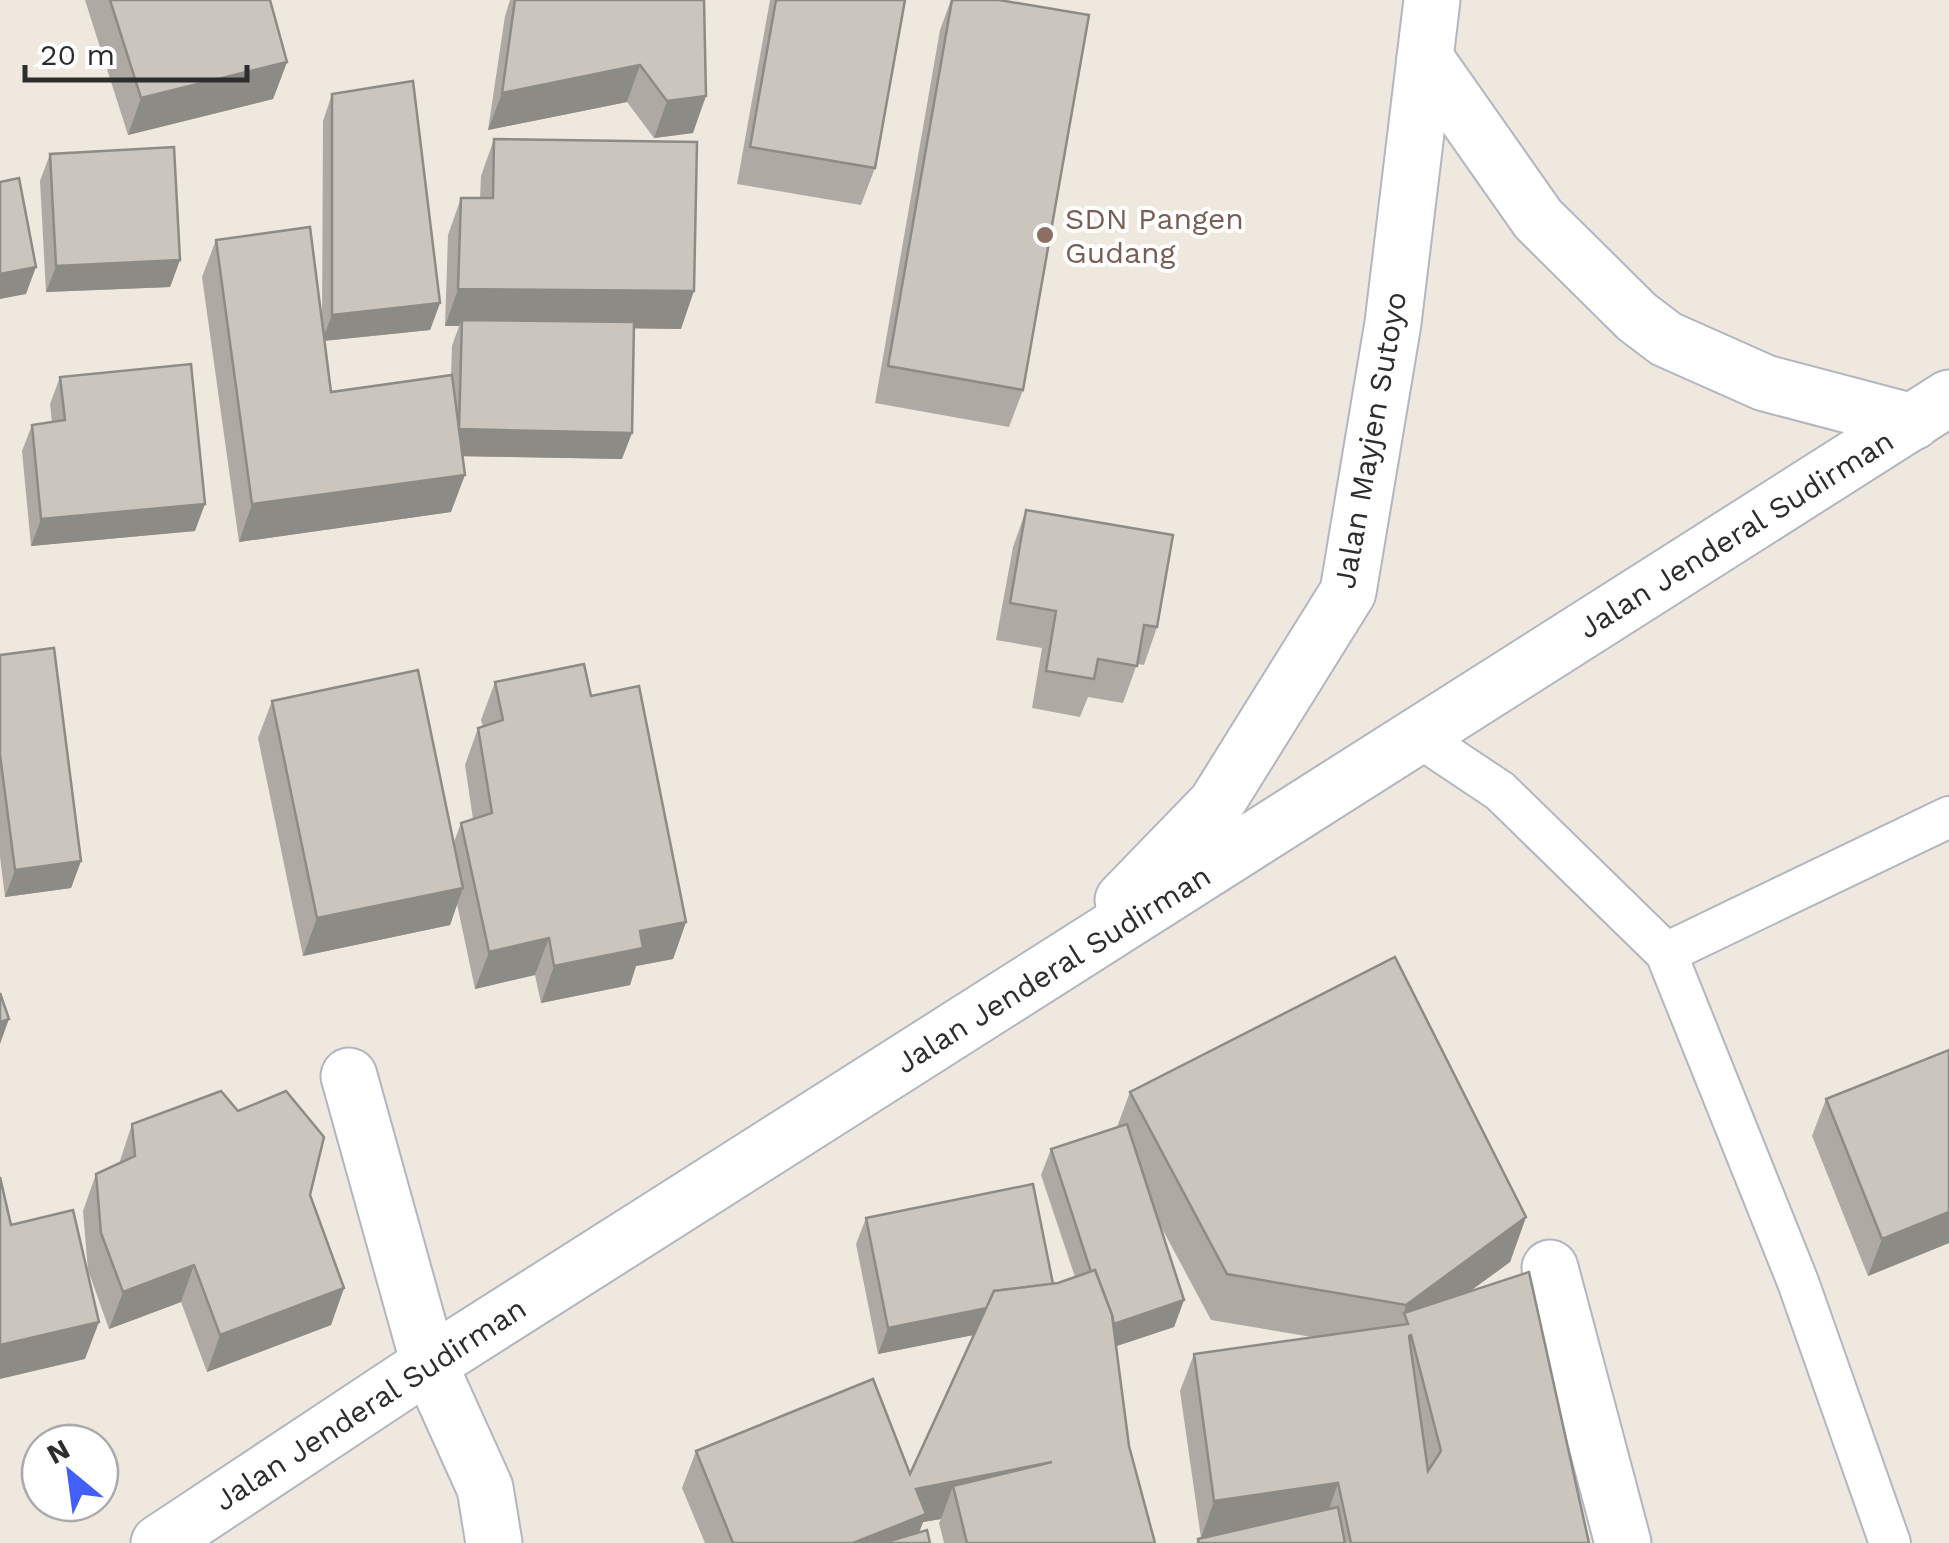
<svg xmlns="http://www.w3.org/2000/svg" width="1949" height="1543" viewBox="0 0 1949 1543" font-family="'Work Sans',sans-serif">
<rect width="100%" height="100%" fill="#eee8df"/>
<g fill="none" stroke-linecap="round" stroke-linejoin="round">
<g stroke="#b3b5c0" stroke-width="44">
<g id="service">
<polyline points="1419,737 1500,791 1666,953 1798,1282 1890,1543"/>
<polyline points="1666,953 1949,817"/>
</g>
</g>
<g stroke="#b3b5c0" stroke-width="59">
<g id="minor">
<polyline points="349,1076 429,1364 485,1488 494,1543"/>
<polyline points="1550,1268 1623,1543"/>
</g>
</g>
<g stroke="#b3b5c0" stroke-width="59">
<g id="secondary">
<polyline points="1425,58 1538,219 1637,317 1666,339 1765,383 1913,422"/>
<polyline points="1123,900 1216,804 1348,592 1393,323 1432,0"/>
<polyline points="159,1543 429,1364 1949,398"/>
</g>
</g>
<use href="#service" stroke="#fff" stroke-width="40"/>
<use href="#minor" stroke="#fff" stroke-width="55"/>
<use href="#secondary" stroke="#fff" stroke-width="55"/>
</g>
<g fill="#aeaaa3">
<polygon points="85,0 270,0 287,62 273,99 128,135"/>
<polygon points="510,0 704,0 693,133 654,138 627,102 488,130 505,16"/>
<polygon points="770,0 905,0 875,168 861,205 737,184"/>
<polygon points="951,0 999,0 1023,390 1009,427 875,403 940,30"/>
<polygon points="332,94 440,303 430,330 324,341 331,392 451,376 452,346 459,326 445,326 448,235 461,198 480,198 481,176 494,139 681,329 633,328 622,459 462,456 451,512 239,542 202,277 216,240 322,322 323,121"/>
<polygon points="50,154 180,260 170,287 46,292 40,181"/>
<polygon points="60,377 195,531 31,546 22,451 32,425 52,422 50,404"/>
<polygon points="1026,510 1157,627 1144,665 1137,664 1123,703 1088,697 1080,717 1032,708 1042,648 996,640 1013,547"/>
<polygon points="0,655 81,861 71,888 5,897 0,857"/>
<polygon points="495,682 591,696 686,922 673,959 636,966 630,985 541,1003 535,975 475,989 457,904 450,925 303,956 258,738 272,701 454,842 461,823 473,819 465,765 478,728 483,726 481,720"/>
<polygon points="1949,1050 1949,1243 1868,1276 1812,1136 1826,1099"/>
<polygon points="1130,1092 1526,1217 1510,1262 1470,1291 1589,1543 1196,1543 1198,1539 1201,1538 1180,1391 1194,1354 1312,1337 1211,1320 1158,1221 1184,1300 1174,1327 1116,1346 1129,1446 1155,1543 944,1543 939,1523 941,1519 923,1522 919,1532 930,1543 705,1543 682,1488 696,1451 910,1474 974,1335 878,1354 856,1244 866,1218 1053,1284 1075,1277 1041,1175 1051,1149 1117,1127"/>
<polygon points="132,1124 310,1195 344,1288 331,1325 207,1372 181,1302 109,1329 88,1270 83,1211 96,1174 119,1164"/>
</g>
<g fill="#8d8b85">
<polygon points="287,62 273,99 128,135 141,98"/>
<polygon points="640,65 627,102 488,130 502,93"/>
<polygon points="706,96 693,133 654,138 667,101"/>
<polygon points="180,260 170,287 46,292 56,266"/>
<polygon points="36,267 26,294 0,299 0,274"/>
<polygon points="458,289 694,291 681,329 461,326 462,320 459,326 445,326"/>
<polygon points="440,303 430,330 322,341 332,315"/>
<polygon points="459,429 632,433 622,459 449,456"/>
<polygon points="465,475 451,512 239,542 252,504"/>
<polygon points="205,504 195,531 31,546 41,519"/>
<polygon points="81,861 71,888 5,897 15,870"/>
<polygon points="463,888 450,925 303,956 317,918"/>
<polygon points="686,922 673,959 636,966 630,985 541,1003 554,966 640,931"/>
<polygon points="549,938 535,975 475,989 489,952"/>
<polygon points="9,1019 0,1044 0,1022"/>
<polygon points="1949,1212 1949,1243 1868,1276 1882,1239"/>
<polygon points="1526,1217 1510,1262 1410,1335 1404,1313 1406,1305"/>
<polygon points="194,1265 181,1302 109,1329 123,1292"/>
<polygon points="344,1288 331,1325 207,1372 220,1335"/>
<polygon points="1184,1300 1174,1327 1099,1352 1109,1325"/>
<polygon points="988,1307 978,1334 878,1354 888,1328"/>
<polygon points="99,1322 85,1359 0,1379 0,1345"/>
<polygon points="1052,1462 953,1486 941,1519 923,1522 915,1543 853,1543 916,1489"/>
<polygon points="1338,1483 1325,1521 1201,1538 1214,1501"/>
</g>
<g fill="#cac6be" stroke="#8d8b85" stroke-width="2.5" fill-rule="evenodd">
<polygon points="110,0 270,0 287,62 141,98"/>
<polygon points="515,0 704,0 706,96 667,101 640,65 502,93"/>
<polygon points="776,0 905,0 875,168 750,147"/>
<polygon points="952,0 999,0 1089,15 1023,390 888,366"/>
<polygon points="413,81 440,303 332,315 332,94"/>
<polygon points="494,139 697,142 694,291 458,289 461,198 493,198"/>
<polygon points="174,147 180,260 56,266 50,154"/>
<polygon points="19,178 36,267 0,274 0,182"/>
<polygon points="310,227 331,392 452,375 465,475 252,504 216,240"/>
<polygon points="462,320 634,322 632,433 459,429"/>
<polygon points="191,364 205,504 41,519 32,425 65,420 60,377"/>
<polygon points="1026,510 1173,535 1157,627 1144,625 1137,666 1098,659 1094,679 1046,671 1056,611 1010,603"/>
<polygon points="54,648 81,861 15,870 0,755 0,655"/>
<polygon points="584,664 591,696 639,686 686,922 640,931 643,948 554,966 549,938 489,952 461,823 492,813 478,728 503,720 495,682"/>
<polygon points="418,670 463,888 317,918 272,701"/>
<polygon points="1395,957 1526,1217 1406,1305 1227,1274 1130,1092"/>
<polygon points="0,993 9,1019 0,1022"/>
<polygon points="1949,1050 1949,1212 1882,1239 1826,1099"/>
<polygon points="221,1091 238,1111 286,1091 324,1137 310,1195 344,1288 220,1335 194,1265 123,1292 101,1233 96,1174 135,1156 132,1124"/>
<polygon points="1127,1124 1184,1300 1114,1324 1112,1315 1095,1270 1091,1272 1051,1149"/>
<polygon points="0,1177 11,1225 73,1210 99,1322 0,1345"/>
<polygon points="1033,1184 1053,1284 994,1291 987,1308 888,1328 866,1218"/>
<polygon points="1095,1270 1112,1315 1129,1446 1155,1543 967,1543 953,1486 1052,1462 916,1489 926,1514 853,1543 733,1543 696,1451 873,1379 910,1474 994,1291 1058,1283"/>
<path d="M1529 1272 1589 1543H1351L1338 1483 1214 1501 1194 1354 1408 1324 1404 1313ZM1411 1335 1441 1451 1428 1471 1409 1336Z"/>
<polygon points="1338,1507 1345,1543 1199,1543 1198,1539"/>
<polygon points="927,1530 930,1543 883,1543"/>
</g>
<circle fill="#8d6e63" stroke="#fff" stroke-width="4" cx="1045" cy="235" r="10"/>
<g text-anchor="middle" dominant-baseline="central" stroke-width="8" stroke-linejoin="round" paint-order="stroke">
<g font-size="30" fill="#785e54" stroke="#fff" text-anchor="start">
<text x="1065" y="218">SDN Pangen<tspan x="1065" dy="34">Gudang</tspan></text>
</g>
<g font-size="30" fill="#2d2d2d" stroke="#fff">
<text transform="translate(1370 440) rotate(-80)">Jalan Mayjen Sutoyo</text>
<text transform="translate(1736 534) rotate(-32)">Jalan Jenderal Sudirman</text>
<text transform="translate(1053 969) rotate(-32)">Jalan Jenderal Sudirman</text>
<text transform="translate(370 1404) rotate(-33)">Jalan Jenderal Sudirman</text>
</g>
</g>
<g transform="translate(70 1473) rotate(331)"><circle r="48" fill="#ffffff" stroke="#ababab" stroke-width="2.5"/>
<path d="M0-8L18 38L0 25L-18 38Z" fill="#415ff9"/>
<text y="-15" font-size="28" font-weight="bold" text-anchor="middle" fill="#2d2d2d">N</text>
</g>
<path d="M25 65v15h222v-15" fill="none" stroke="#2d2d2d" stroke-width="5"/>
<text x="40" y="65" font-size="30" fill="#2d2d2d" stroke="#ffffff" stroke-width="8" paint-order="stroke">20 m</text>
</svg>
